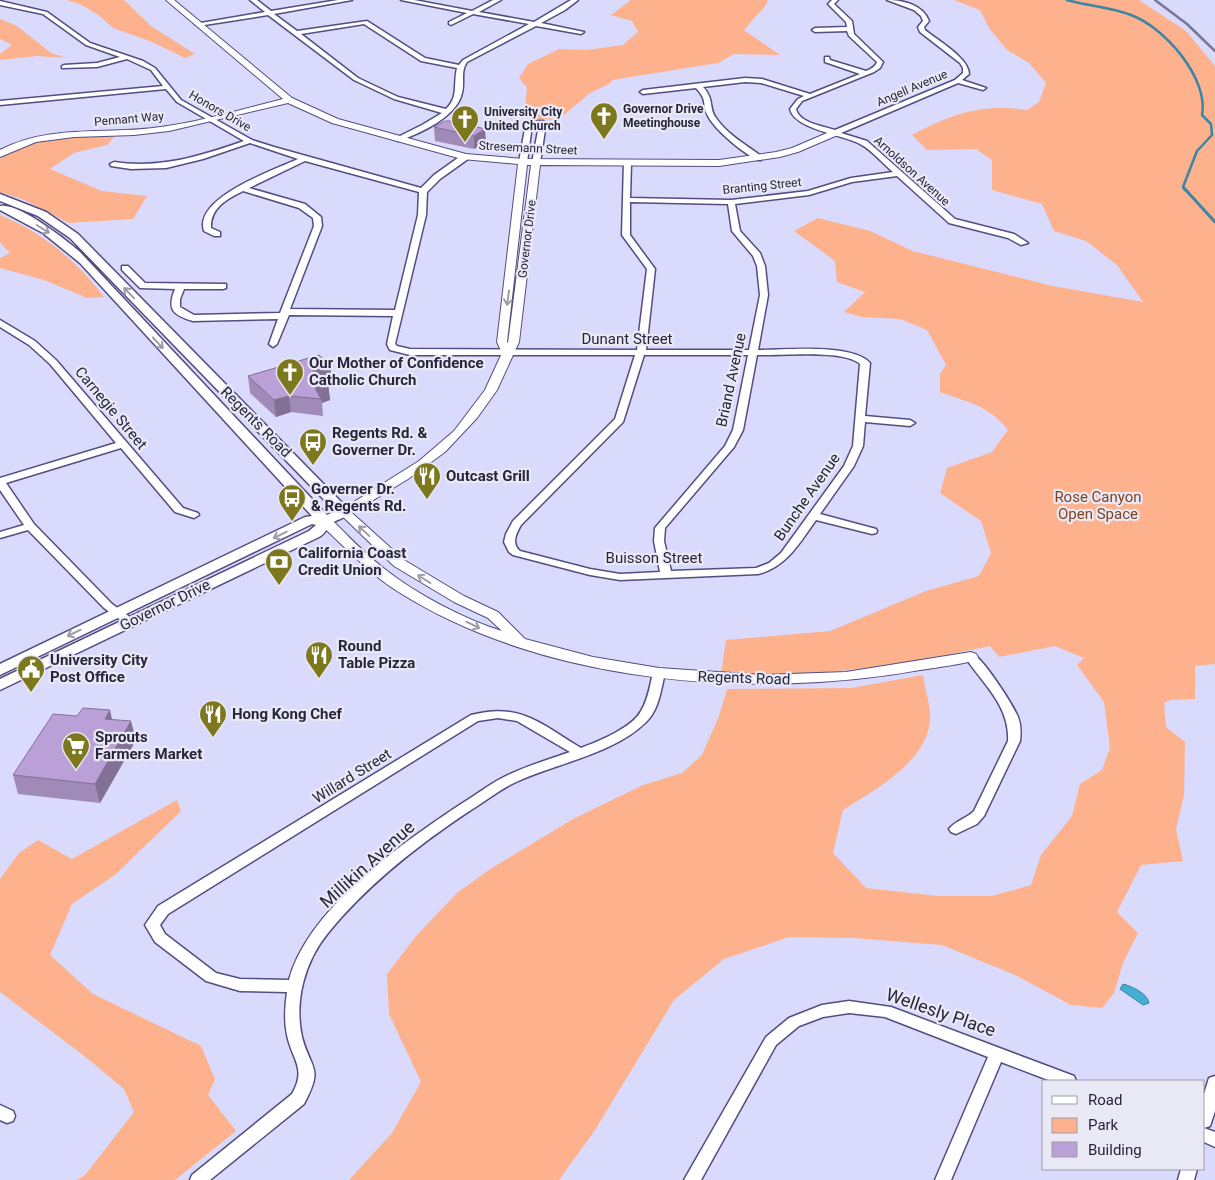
<svg xmlns="http://www.w3.org/2000/svg" width="1215" height="1180" viewBox="0 0 1215 1180" font-family="Roboto,sans-serif">
<rect width="100%" height="100%" fill="#dadafd"/>
<g fill="#fdb18d">
<polygon points="66,0 124,0 151,26 195,54 185,58 152,42 113,28 100,16 80,4"/>
<polygon points="631,0 768,0 766,5 744,30 780,55 734,54 718,63 612,80 611,83 590,93 558,120 524,118 527,88 519,78 528,64 559,49 587,50 623,45 638,32 632,21 611,15"/>
<path d="M954 0H1139L1186 31 1215 66V664L1195 666V699L1171 700 1164 703 1166 727 1185 742 1184 795 1176 829 1183 861 1141 865 1117 912 1138 933 1123 963 1114 993 1102 1008 1071 1005 1015 975 942 945 854 938 789 937 724 959 674 1000 595 1130 559 1180H349L392 1133 421 1082 389 1014 387 974 417 935 457 893 490 869 573 819 643 785 682 773 702 755 719 716 727 689 851 688 923 675C925 688 929 701 930 713 933 759 876 789 843 810L833 853 866 888 938 896H992L1031 885 1041 855 1072 816 1080 784 1102 770 1110 748 1104 702 1077 665 1084 658 1055 646 999 657 990 646C899 666 814 678 721 674L726 640 830 631 926 591 979 576 991 553 981 521 940 493 947 468 992 452 1008 430C990 406 967 402 940 392V374L946 365 927 330 900 319 862 317 844 312 865 292 837 282 835 261 794 231 818 218 870 231 913 251 1053 286 1143 302 1117 265 1086 241 1054 231 1042 204 992 190V160L976 149 927 150 912 135C951 114 981 103 1027 110L1039 102 1046 83 1029 63 1007 50 989 28 980 10Z"/>
<polygon points="0,19 17,26 51,53 66,58 37,56 0,60 0,54 12,45 0,39"/>
<path d="M116 135 107 145 74 153 50 169 102 191 147 196 133 219 69 223 22 199 0 192V159C31 134 78 137 116 135Z"/>
<path d="M0 215C42 232 77 261 104 297L87 298 44 280 0 268V258L10 253 0 242Z"/>
<polygon points="177,800 181,811 116,874 72,904 50,955 93,994 201,1046 215,1079 208,1095 236,1131 175,1180 77,1180 85,1175 134,1112 124,1089 88,1059 0,992 0,879 19,853 38,840 72,859"/>
</g>
<path fill="#44aed5" stroke="#3b85a7" d="M1123 984C1133 987 1147 993 1149 1003L1143 1005 1120 989Z"/>
<g fill="none" stroke-linecap="round" stroke-linejoin="round">
<path stroke="#3b85a7" stroke-width="2.5" d="M1067 0C1088 6 1110 7 1131 15 1164 27 1209 78 1202 115L1211 124 1212 135 1197 151 1183 187 1185 190"/>
<polyline stroke="#3b85a7" stroke-width="3" points="1184,188 1215,222"/>
<g stroke="#524e81" stroke-width="3">
<g id="minor">
<path d="M250 0H257L271 11 338 0H352L274 14 297 31 367 21 425 58 459 65 463 60 529 24 473 14 451 25 449 24V22L467 13 401 0H414L472 11 493 0H501L479 12 534 22 571 0H578L565 10 541 23 584 32 581 34 536 26 467 62C460 72 465 82 462 93 457 117 419 134 398 141L396 140V138L422 125 442 113 394 99 354 80 268 15 198 26 195 24 265 12ZM364 24 421 61 457 68C453 84 459 97 446 109L398 97 358 78 301 34Z"/>
<path d="M832 0H838L834 4 852 21 854 34 883 62 880 68 874 72 802 101 796 109C799 123 823 126 835 130L955 80 963 73V68L960 63 920 32 918 27 923 21 921 16 914 10 887 0C903 0 923 5 929 21L924 27 925 30C937 40 969 58 969 74L962 80 986 88 983 90 958 83 841 133 867 141 955 219 1014 234 1028 243 1021 245 1008 238 949 223 897 176 852 182 809 195 735 204 740 231 760 253 765 266 768 295 758 350C785 350 852 343 870 363L865 416 910 420 915 423 910 426 865 422 863 446 854 466 820 514 876 529 877 531 876 533 872 534 816 520C800 542 787 567 758 574L620 580 590 575 513 555 509 552 504 542 506 534 513 521 615 419 635 355H410L390 350 387 344 393 316 289 315 277 344 273 347 269 344 278 319 193 321C172 315 167 309 175 289L140 288 122 270V266H128L145 283 226 284V288L223 289H184L180 299V307L194 315 280 313 314 226 313 218 299 208 243 191C227 199 210 208 211 228L220 232V236H214L204 231C193 198 274 170 298 159L250 143 203 159 166 168 131 169 111 166 110 164 114 162C160 169 201 156 244 141L177 102 166 89 0 105V101L163 86 151 70 127 59 97 67 62 68V66L64 65 97 63 120 57 86 45 43 14 0 5V1L47 12 90 43 143 61 155 68 181 100 252 140 274 147 421 188 434 175 462 155H468V159L440 179 427 192 426 215 395 344 397 346 410 349 637 350 647 269 622 235 624 161 631 163 630 198 731 200 808 191 851 178 893 172C883 164 872 150 860 144 844 135 794 129 790 109L798 99 804 96 761 83 745 82 703 87C715 100 708 107 716 118 727 134 746 145 761 156V160H758C744 154 715 130 708 116 701 104 709 102 696 88L643 94 640 92 643 90 745 78 762 79 810 94 860 74 825 62V57H829L830 60 866 71C871 69 875 67 877 62L849 36 847 31 815 32 812 30 815 28 847 27 846 22 828 4ZM305 161 419 192 418 215 395 310 290 309 322 226 321 217 305 204 249 188ZM630 202 728 204 732 231 753 256 757 266 760 295 749 350H646L655 269 630 235ZM644 355H748L733 430 725 446 655 528 654 541 660 572 620 574 590 569 520 551C511 543 516 534 521 525L623 422ZM757 355C780 356 844 349 860 364L853 446 844 466 781 553 769 563 756 568 671 571 664 541 665 528 734 447 743 430Z"/>
<polygon points="529,121 543,121 546,123 540,163 536,165 532,163 539,125 532,125 527,162 523,164 519,162 526,123"/>
<polygon points="0,320 35,341 56,360 183,508 198,513 199,515 194,518 175,512 121,448 6,483 34,524 112,604 134,620 136,622 134,624 126,624 104,608 28,530 0,538 0,532 24,525 0,490 0,478 116,443 50,364 29,345 0,327"/>
<path d="M971 653C982 656 1013 705 1018 717 1021 725 1021 733 1020 741L984 816 977 824 956 834 951 832 949 829C955 821 967 818 974 811L1008 741C1010 706 983 684 965 657Z"/>
<path d="M659 669 665 673C661 689 659 710 646 722 614 754 557 763 516 782 500 789 486 801 471 810 418 845 368 884 328 933 305 961 294 1001 302 1037 311 1071 324 1066 304 1104L210 1180H190L192 1175 292 1094C307 1068 292 1060 287 1035 284 1021 285 1006 287 992L240 991 206 981 155 942 145 925 158 906 471 715C520 702 541 724 581 748 599 741 632 728 641 711 648 700 650 685 653 673ZM498 718 517 721 570 752C547 760 523 767 502 778 488 785 475 796 461 804 402 843 308 909 289 980L240 979 216 973 165 934 160 925 168 914 478 721Z"/>
<polygon points="849,1001 891,1007 1074,1076 1076,1081 1051,1081 1001,1062 951,1180 935,1180 988,1057 885,1017 849,1013 823,1017 799,1026 776,1045 701,1180 684,1180 766,1037 789,1018 822,1005"/>
<polygon points="1215,1076 1215,1111 1210,1126 1204,1128 1204,1094 1209,1078"/>
<polygon points="0,1105 13,1111 15,1116 13,1121 7,1123 0,1120"/>
<polygon points="1204,1128 1215,1132 1215,1147 1204,1142"/>
<polygon points="1181,1169 1197,1169 1194,1180 1178,1180"/>
</g>
</g>
<g stroke="#524e81" stroke-width="2">
<path id="tertiary" d="M166 0H174L292 98 338 119 466 154 523 159 719 160 776 152 792 148 834 130H840V134L798 152 780 157 719 166 540 165 519 342 497 390 477 418 445 452 408 479 352 513 404 560 464 596 498 612 525 639 593 657 659 668 762 675 846 672 971 652 976 654 978 657 976 660C958 665 939 667 920 670 753 700 544 684 397 591 369 573 345 547 320 524L319 521 320 518H330C348 536 366 555 386 570 416 594 466 620 502 631L488 618 454 602 394 566 338 512 419 461 454 431 485 390 502 353 497 342 518 164 462 159 332 123 288 103 169 131 134 135 74 137 36 142 0 157V150C48 125 101 134 153 128 197 123 240 110 283 99ZM527 165H531L508 343 507 342Z"/>
</g>
<g stroke="#524e81" stroke-width="3">
<path id="secondary" d="M0 194 46 212 78 234 351 512C346 519 335 519 330 525 326 529 325 534 319 537L0 690V679L309 531 316 525 312 524 0 675V664L305 517 312 516 80 263 43 233 0 210V206C18 202 65 239 79 251L327 515 335 511 70 238 38 216 0 201Z"/>
</g>
<use href="#minor" fill="#fff" fill-rule="evenodd"/>
<use href="#tertiary" fill="#fff" fill-rule="evenodd"/>
<use href="#secondary" fill="#fff" fill-rule="evenodd"/>
<polyline stroke="#787793" stroke-width="2.5" points="1155,0 1187,24 1215,51"/>
</g>
<g fill="#a08ab8">
<polygon points="445,121 486,142 474,149 435,141 434,127"/>
<polygon points="330,364 332,380 326,382 328,384 330,400 322,403 323,416 291,412 276,417 250,393 248,376"/>
<polygon points="77,716 112,719 136,740 100,803 18,794 13,775"/>
</g>
<g fill="#827096">
<polygon points="485,129 486,142 474,149 474,136"/>
<polygon points="330,364 332,380 314,386 312,370"/>
<polygon points="328,384 330,400 322,403 321,399 315,388"/>
<polygon points="289,396 291,412 276,417 274,400"/>
<polygon points="110,710 114,729 105,719"/>
<polygon points="131,721 136,740 100,803 95,784"/>
</g>
<g fill="#baa0d6" stroke="#827096">
<polygon points="445,121 453,121 485,129 474,136 434,127"/>
<polygon points="319,355 330,364 312,370 328,384 315,388 321,399 289,396 274,400 248,376"/>
<polygon points="83,708 110,710 105,719 131,721 95,784 13,775 53,714 77,716"/>
</g>
<defs><path id="oneway-shaft" d="M-6 0H5M1.5-3L5.5 0L1.5 3" fill="none" stroke-width="1.6" stroke-linecap="round" stroke-linejoin="round" transform="scale(1.25)"/></defs>
<g stroke="#9e9da7">
<use href="#oneway-shaft" transform="translate(43 229) rotate(32)"/>
<use href="#oneway-shaft" transform="translate(129 293) rotate(-134)"/>
<use href="#oneway-shaft" transform="translate(508 298) rotate(98)"/>
<use href="#oneway-shaft" transform="translate(158 343) rotate(47)"/>
<use href="#oneway-shaft" transform="translate(364 531) rotate(-137)"/>
<use href="#oneway-shaft" transform="translate(280 535) rotate(154)"/>
<use href="#oneway-shaft" transform="translate(424 579) rotate(-148)"/>
<use href="#oneway-shaft" transform="translate(473 625) rotate(26)"/>
<use href="#oneway-shaft" transform="translate(74 633) rotate(154)"/>
</g>
<defs>
<g id="church-pin" transform="scale(1.4375)"><path d="M0 17L-7.5 6A9.5 9.5 0 1 1 7.5 6Z" fill="#7d781d" stroke="#e9e9f6"/><path d="M-1.2-6h2.4v3.5h3.3v2.4h-3.3V6h-2.4V-.1h-3.3v-2.4h3.3Z" fill="#fff"/></g>
<g id="bus-pin" transform="scale(1.4375)"><path d="M0 17L-7.5 6A9.5 9.5 0 1 1 7.5 6Z" fill="#7d781d" stroke="#e9e9f6"/><path d="M-5-6H5V4H4V6H2V4H-2V6H-4V4H-5ZM-3.5-4V0h7V-4ZM-3.5 1.2v1.5H-2V1.2ZM2 1.2v1.5H3.5V1.2Z" fill="#fff"/></g>
<g id="restaurant-pin" transform="scale(1.4375)"><path d="M0 17L-7.5 6A9.5 9.5 0 1 1 7.5 6Z" fill="#7d781d" stroke="#e9e9f6"/><path d="M-5-6h1v4h1v-4h1v4h1v-4h1v5L-1.5 .5V6h-2V.5L-5-1ZM5-6V6H3V1.5H1.5Q1.5-4 5-6Z" fill="#fff"/></g>
<g id="bank-pin" transform="scale(1.4375)"><path d="M0 17L-7.5 6A9.5 9.5 0 1 1 7.5 6Z" fill="#7d781d" stroke="#e9e9f6"/><path d="M-6-4H6V4H-6ZM0-2.3a2.3 2.3 0 1 0 0 4.6a2.3 2.3 0 1 0 0-4.6Z" fill="#fff"/></g>
<g id="civic-pin" transform="scale(1.4375)"><path d="M0 17L-7.5 6A9.5 9.5 0 1 1 7.5 6Z" fill="#7d781d" stroke="#e9e9f6"/><path d="M-.6-6.5H3V-4.5H.6V-3L4-1V1h2V6H-6V1h2V-1L-.6-3ZM-1.2 2.5V6h2.4V2.5Z" fill="#fff"/></g>
<g id="supermarket-pin" transform="scale(1.4375)"><path d="M0 17L-7.5 6A9.5 9.5 0 1 1 7.5 6Z" fill="#7d781d" stroke="#e9e9f6"/><path d="M-6-5.5h2.5l.6 2H6L4.5 2H-2.5L-4.4-4H-6ZM-1.5 3.2a1.3 1.3 0 1 0 .1 0ZM3 3.2a1.3 1.3 0 1 0 .1 0Z" fill="#fff"/></g>
</defs>
<g fill-rule="evenodd">
<use href="#church-pin" x="604" y="116"/>
<use href="#church-pin" x="465" y="119"/>
<use href="#church-pin" x="290" y="372"/>
<use href="#bus-pin" x="313" y="442"/>
<use href="#restaurant-pin" x="427" y="476"/>
<use href="#bus-pin" x="292" y="498"/>
<use href="#bank-pin" x="279" y="562"/>
<use href="#restaurant-pin" x="319" y="655"/>
<use href="#civic-pin" x="31" y="669"/>
<use href="#restaurant-pin" x="213" y="714"/>
<use href="#supermarket-pin" x="76" y="746"/>
</g>
<g text-anchor="middle" dominant-baseline="central" stroke-width="4.5" stroke-linejoin="round" paint-order="stroke">
<g font-size="12" fill="#27263c" stroke="#e9e9f6">
<text transform="translate(912 88) rotate(-23)">Angell Avenue</text>
<text transform="translate(220 111) rotate(30)">Honors Drive</text>
<text transform="translate(129 119) rotate(-5)">Pennant Way</text>
<text transform="translate(528 148) rotate(3)">Stresemann Street</text>
<text transform="translate(912 171) rotate(42)">Arnoldson Avenue</text>
<text transform="translate(762 186) rotate(-6)">Branting Street</text>
<text transform="translate(527 239) rotate(-83)">Governor Drive</text>
</g>
<g font-size="12" font-weight="bold" fill="#27263c" stroke="#e9e9f6" text-anchor="start">
<text x="623" y="109">Governor Drive<tspan x="623" dy="14">Meetinghouse</tspan></text>
<text x="484" y="112">University City<tspan x="484" dy="14">United Church</tspan></text>
</g>
<g font-size="15" fill="#27263c" stroke="#e9e9f6">
<text x="627" y="339">Dunant Street</text>
<text transform="translate(731 380) rotate(-78)">Briand Avenue</text>
<text transform="translate(111 408) rotate(50)">Carnegie Street</text>
<text transform="translate(256 422) rotate(45)">Regents Road</text>
<text transform="translate(807 497) rotate(-55)">Bunche Avenue</text>
<text x="654" y="558">Buisson Street</text>
<text transform="translate(165 605) rotate(-26)">Governor Drive</text>
<text transform="translate(744 678) rotate(2)">Regents Road</text>
<text transform="translate(352 776) rotate(-32)">Willard Street</text>
</g>
<g font-size="15" font-weight="bold" fill="#27263c" stroke="#e9e9f6" text-anchor="start">
<text x="309" y="363">Our Mother of Confidence<tspan x="309" dy="17">Catholic Church</tspan></text>
<text x="332" y="433">Regents Rd. &amp;<tspan x="332" dy="17">Governer Dr.</tspan></text>
<text x="446" y="476">Outcast Grill</text>
<text x="311" y="489">Governer Dr.<tspan x="311" dy="17">&amp; Regents Rd.</tspan></text>
<text x="298" y="553">California Coast<tspan x="298" dy="17">Credit Union</tspan></text>
<text x="338" y="646">Round<tspan x="338" dy="17">Table Pizza</tspan></text>
<text x="50" y="660">University City<tspan x="50" dy="17">Post Office</tspan></text>
<text x="232" y="714">Hong Kong Chef</text>
<text x="95" y="737">Sprouts<tspan x="95" dy="17">Farmers Market</tspan></text>
</g>
<g font-size="15" fill="#834220" stroke="#e9e9f6">
<text x="1098" y="497">Rose Canyon<tspan x="1098" dy="17">Open Space</tspan></text>
</g>
<g font-size="18" fill="#27263c" stroke="#e9e9f6">
<text transform="translate(367 864) rotate(-42)">Millikin Avenue</text>
<text transform="translate(941 1012) rotate(19)">Wellesly Place</text>
</g>
</g>
<rect x="1042" y="1080" width="162" height="90" fill="#e9e9f6" stroke="#9b9bac"/>
<rect x="1052" y="1096" width="25" height="8" fill="#ffffff" stroke="#9b9bac"/>
<text x="1088" y="1105" font-size="15" fill="#27263c">Road</text>
<rect x="1052" y="1118" width="25" height="15" fill="#fdb18d" stroke="#9b9bac"/>
<text x="1088" y="1130" font-size="15" fill="#27263c">Park</text>
<rect x="1052" y="1142" width="25" height="15" fill="#baa0d6" stroke="#9b9bac"/>
<text x="1088" y="1155" font-size="15" fill="#27263c">Building</text>
</svg>
